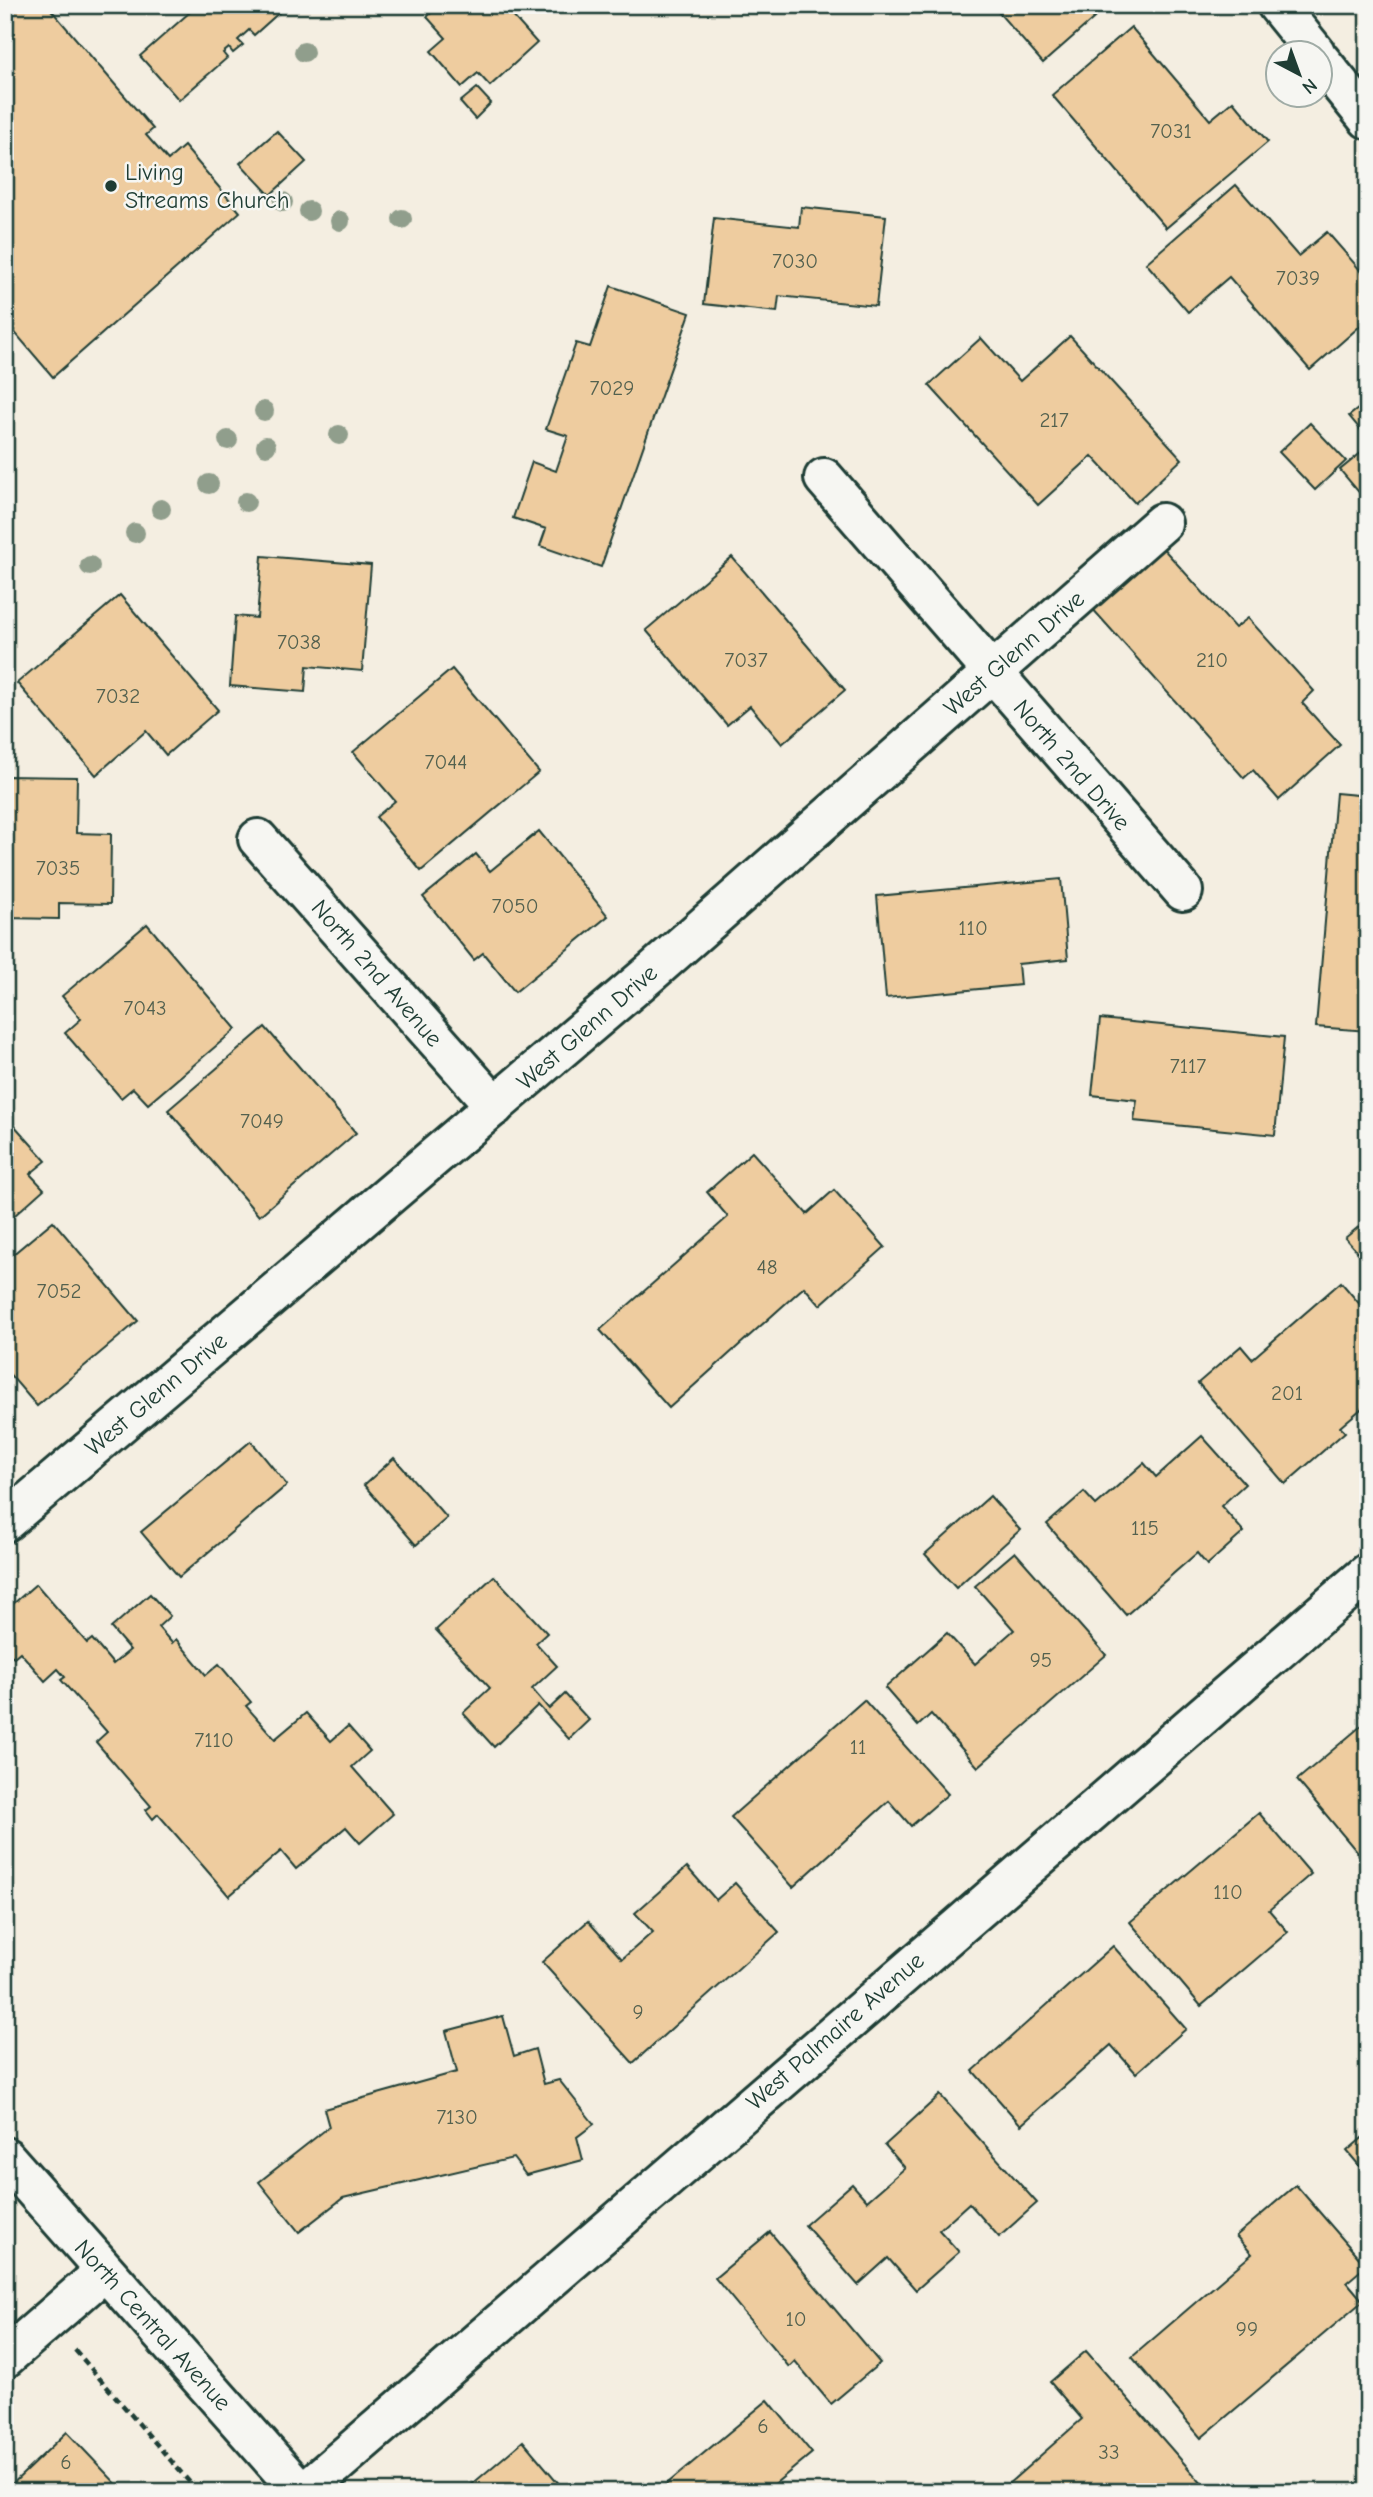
<svg xmlns="http://www.w3.org/2000/svg" width="1373" height="2497" viewBox="0 0 1373 2497" font-family="'Comic Neue',sans-serif">
<rect width="100%" height="100%" fill="#f4eee1"/>
<filter id="ink" filterUnits="userSpaceOnUse"><feTurbulence type="fractalNoise" baseFrequency=".0143" numOctaves="2"/><feDisplacementMap in="SourceGraphic" scale="14" xChannelSelector="R" yChannelSelector="G"/><feConvolveMatrix kernelMatrix="1 2 1 2 8 2 1 2 1" color-interpolation-filters="sRGB"/></filter>
<g filter="url(#ink)">
<g fill="#eecc9f" stroke="#1f3d34" stroke-width="2">
<polygon points="11,5 47,5 153,129 146,135 168,160 184,146 240,212 53,377 5,321 5,11"/>
<polygon points="198,5 280,5 283,9 254,35 249,30 238,40 243,45 233,53 229,48 223,53 227,58 179,100 140,56"/>
<polygon points="439,5 503,5 537,43 490,86 478,73 462,87 431,51 446,38 427,17"/>
<polygon points="992,5 1109,5 1043,63"/>
<polygon points="1131,27 1210,120 1233,101 1268,142 1166,228 1052,95"/>
<polygon points="477,88 491,103 475,119 460,102"/>
<polygon points="277,131 306,162 270,195 240,163"/>
<polygon points="1236,185 1298,256 1327,232 1368,279 1368,319 1310,370 1229,277 1188,312 1146,263"/>
<polygon points="801,207 886,216 876,306 779,296 777,312 704,304 714,218 799,227"/>
<polygon points="611,286 690,313 601,567 540,546 546,529 513,518 532,462 556,471 568,436 546,429 576,343 590,347"/>
<polygon points="1070,336 1182,459 1135,503 1092,456 1038,505 929,385 981,338 1020,381"/>
<polygon points="1368,401 1368,439 1349,416"/>
<polygon points="1310,423 1346,461 1315,490 1279,452"/>
<polygon points="1368,447 1368,503 1340,470"/>
<polygon points="1160,545 1235,628 1248,618 1314,691 1302,703 1340,745 1279,800 1253,770 1244,778 1091,607"/>
<polygon points="262,556 371,565 362,671 307,666 305,692 230,686 235,616 257,618"/>
<polygon points="732,557 845,690 782,744 750,706 727,725 646,630"/>
<polygon points="120,595 218,710 166,755 146,731 96,775 17,683"/>
<polygon points="452,669 539,772 421,871 376,817 395,801 353,752"/>
<polygon points="5,776 77,777 76,833 111,834 110,904 59,903 59,919 5,918"/>
<polygon points="1336,793 1368,796 1368,1031 1316,1027"/>
<polygon points="539,831 608,916 515,992 483,953 474,960 423,897 476,854 490,871"/>
<polygon points="1061,879 1068,959 1018,964 1020,985 886,998 877,896"/>
<polygon points="147,924 236,1029 148,1104 133,1088 121,1098 65,1033 81,1019 62,996"/>
<polygon points="1100,1019 1284,1037 1275,1135 1134,1121 1137,1100 1092,1095"/>
<polygon points="265,1027 356,1133 259,1216 168,1110"/>
<polygon points="5,1115 46,1161 30,1174 44,1189 5,1224"/>
<polygon points="752,1152 807,1214 834,1190 885,1247 820,1305 804,1287 669,1408 600,1330 728,1217 707,1192"/>
<polygon points="1368,1219 1368,1275 1361,1267 1366,1262 1345,1238"/>
<polygon points="53,1221 138,1321 37,1406 5,1369 5,1261"/>
<polygon points="1341,1282 1368,1314 1368,1373 1365,1376 1368,1403 1340,1427 1345,1432 1285,1484 1198,1383 1241,1346 1252,1359"/>
<polygon points="1202,1436 1245,1484 1221,1506 1244,1532 1207,1565 1197,1553 1126,1615 1047,1524 1084,1492 1096,1505 1144,1463 1156,1477"/>
<polygon points="251,1441 287,1485 179,1577 141,1532"/>
<polygon points="394,1458 447,1518 416,1545 364,1485"/>
<polygon points="990,1496 1020,1530 956,1588 925,1554"/>
<polygon points="1015,1552 1106,1655 978,1767 931,1714 918,1726 885,1688 947,1633 975,1664 1014,1630 975,1586"/>
<polygon points="494,1576 547,1633 536,1643 557,1666 532,1689 549,1709 565,1694 589,1720 569,1739 538,1705 494,1747 463,1713 490,1688 436,1630"/>
<polygon points="36,1584 87,1643 92,1639 113,1664 130,1650 111,1628 150,1594 170,1616 158,1627 172,1643 176,1639 206,1675 219,1664 251,1702 246,1706 275,1739 306,1713 331,1741 348,1726 370,1751 352,1767 393,1814 360,1843 346,1827 296,1869 281,1851 229,1896 158,1814 153,1819 146,1810 151,1806 96,1742 107,1732 61,1680 65,1677 58,1669 45,1681 20,1652 14,1657 5,1651 5,1611"/>
<polygon points="864,1700 948,1794 911,1826 889,1801 793,1887 731,1817"/>
<polygon points="1368,1711 1368,1865 1297,1780 1367,1721 1362,1716"/>
<polygon points="1259,1813 1311,1874 1269,1910 1288,1932 1201,2006 1130,1922"/>
<polygon points="687,1867 716,1900 735,1883 779,1932 633,2063 542,1962 588,1921 622,1959 653,1932 635,1913"/>
<polygon points="1113,1946 1186,2029 1136,2073 1111,2045 1021,2125 973,2071"/>
<polygon points="503,2016 514,2056 535,2049 544,2084 559,2080 594,2124 577,2137 583,2160 526,2175 513,2158 343,2198 299,2232 259,2182 329,2127 324,2109 457,2072 446,2031"/>
<polygon points="940,2095 1037,2203 999,2237 969,2203 939,2230 959,2252 916,2290 888,2258 858,2285 805,2225 852,2184 867,2201 905,2168 885,2145"/>
<polygon points="1368,2133 1368,2176 1347,2151"/>
<polygon points="1296,2185 1366,2266 1347,2282 1363,2301 1201,2438 1132,2357 1252,2254 1236,2236"/>
<polygon points="770,2232 880,2363 831,2404 795,2361 789,2367 715,2278"/>
<polygon points="1086,2351 1203,2485 1195,2492 999,2492 1082,2419 1050,2382"/>
<polygon points="768,2400 812,2453 765,2492 657,2492"/>
<polygon points="67,2432 124,2492 5,2492 5,2491"/>
<polygon points="523,2441 566,2492 465,2492 464,2491"/>
</g>
<g fill="none" stroke-linecap="round" stroke-linejoin="round">
<g stroke="#1f3d34" stroke-width="44">
<g id="minor">
<polyline points="824,478 1183,891"/>
<polyline points="258,839 495,1106"/>
<polyline points="5,1522 654,970 1162,523"/>
<polyline points="5,2358 105,2271"/>
<polyline points="304,2492 1368,1573"/>
</g>
</g>
<g stroke="#1f3d34" stroke-width="44">
<g id="tertiary">
<polyline points="1277,5 1315,52"/>
<polyline points="1320,60 1368,119"/>
</g>
</g>
<g stroke="#1f3d34" stroke-width="44">
<polyline id="secondary" points="5,2157 301,2492"/>
</g>
<polyline stroke="#1f3d34" stroke-width="4.5" stroke-dasharray="7 5" stroke-linecap="butt" points="75,2350 198,2492"/>
<use href="#minor" stroke="#f6f6f2" stroke-width="38"/>
<use href="#tertiary" stroke="#f6f6f2" stroke-width="38"/>
<use href="#secondary" stroke="#f6f6f2" stroke-width="38"/>
</g>
<g fill="#909e8c">
<circle cx="304" cy="52" r="10"/>
<circle cx="283" cy="202" r="10"/>
<circle cx="309" cy="211" r="10"/>
<circle cx="402" cy="219" r="10"/>
<circle cx="340" cy="221" r="10"/>
<circle cx="264" cy="411" r="10"/>
<circle cx="339" cy="435" r="10"/>
<circle cx="228" cy="440" r="10"/>
<circle cx="266" cy="446" r="10"/>
<circle cx="209" cy="484" r="10"/>
<circle cx="246" cy="502" r="10"/>
<circle cx="161" cy="509" r="10"/>
<circle cx="135" cy="533" r="10"/>
<circle cx="90" cy="566" r="10"/>
</g>
</g>
<circle fill="#1f3d34" stroke="#f6f6f2" stroke-width="2.5" cx="111" cy="186" r="7"/>
<g text-anchor="middle" dominant-baseline="central" stroke-width="5" stroke-linejoin="round" paint-order="stroke">
<g font-size="21" fill="#53614f">
<text x="1171" y="131">7031</text>
<text x="795" y="261">7030</text>
<text x="1298" y="278">7039</text>
<text x="612" y="388">7029</text>
<text x="1054" y="420">217</text>
<text x="299" y="642">7038</text>
<text x="746" y="660">7037</text>
<text x="1212" y="660">210</text>
<text x="118" y="696">7032</text>
<text x="446" y="762">7044</text>
<text x="58" y="868">7035</text>
<text x="515" y="906">7050</text>
<text x="973" y="928">110</text>
<text x="145" y="1008">7043</text>
<text x="1188" y="1066">7117</text>
<text x="262" y="1121">7049</text>
<text x="767" y="1267">48</text>
<text x="59" y="1291">7052</text>
<text x="1287" y="1393">201</text>
<text x="1145" y="1528">115</text>
<text x="1041" y="1660">95</text>
<text x="214" y="1740">7110</text>
<text x="858" y="1747">11</text>
<text x="1228" y="1892">110</text>
<text x="638" y="2012">9</text>
<text x="457" y="2117">7130</text>
<text x="796" y="2319">10</text>
<text x="1247" y="2329">99</text>
<text x="763" y="2426">6</text>
<text x="1109" y="2452">33</text>
<text x="66" y="2462">6</text>
</g>
<g font-size="24" fill="#1f3d34" stroke="#f6f6f2" text-anchor="start">
<text x="125" y="172">Living<tspan x="125" dy="28">Streams Church</tspan></text>
</g>
<g font-size="24" fill="#1f3d34" stroke="#f6f6f2">
<text transform="translate(1014 653) rotate(-41)">West Glenn Drive</text>
<text transform="translate(1072 765) rotate(49)">North 2nd Drive</text>
<text transform="translate(377 973) rotate(49)">North 2nd Avenue</text>
<text transform="translate(587 1027) rotate(-41)">West Glenn Drive</text>
<text transform="translate(156 1394) rotate(-40)">West Glenn Drive</text>
<text transform="translate(835 2031) rotate(-41)">West Palmaire Avenue</text>
<text transform="translate(153 2325) rotate(48)">North Central Avenue</text>
</g>
</g>
<rect width="1373" height="2497" fill="none" stroke="#f6f6f2" stroke-width="28"/>
<rect x="14" y="14" width="1345" height="2469" fill="none" stroke="#1f3d34" stroke-width="2.5" filter="url(#ink)"/>
<g transform="translate(1299 74) rotate(139)"><circle r="33" fill="#f6f6f2" stroke="#a0aca6" stroke-width="2"/>
<path d="M0-5L12 26L0 18L-12 26Z" fill="#1f3d34"/>
<text y="-10" font-size="19" font-weight="bold" text-anchor="middle" fill="#1f3d34">N</text>
</g>
</svg>
